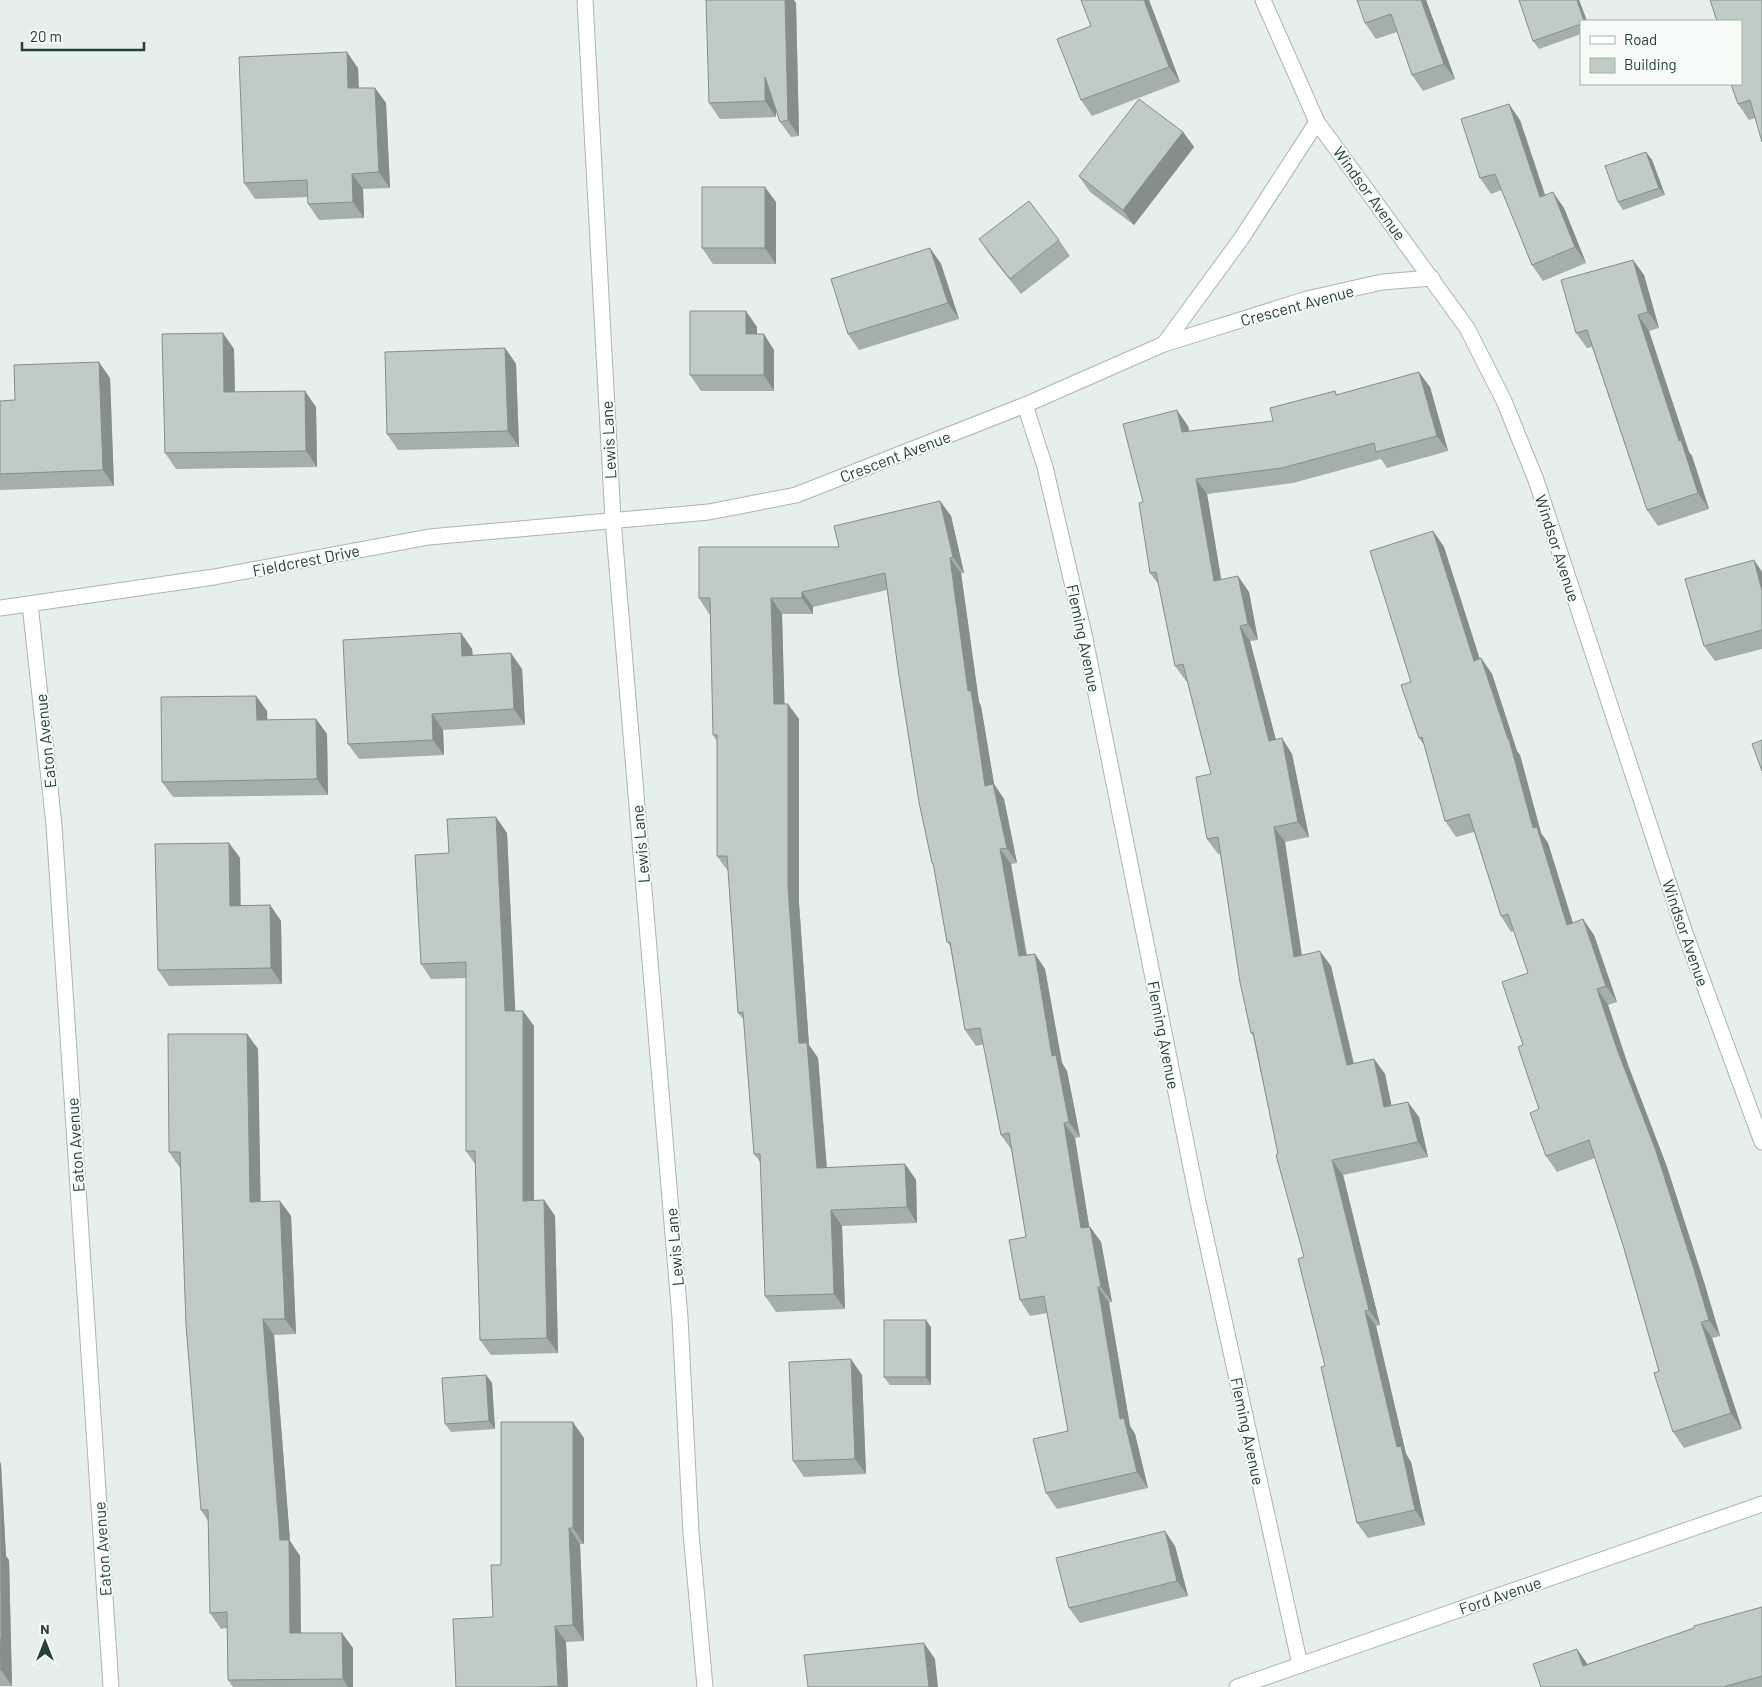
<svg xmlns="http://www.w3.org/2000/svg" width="1762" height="1687" viewBox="0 0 1762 1687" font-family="Barlow,sans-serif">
<rect width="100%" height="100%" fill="#e6efea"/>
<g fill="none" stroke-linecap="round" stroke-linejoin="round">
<g stroke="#a8b7b0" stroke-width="17">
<g id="minor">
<polyline points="1263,0 1317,122 1467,328 1504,401 1536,480 1685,933 1762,1142"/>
<polyline points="1164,344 1307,299 1382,282 1432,278"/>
<polyline points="1025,405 1045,467 1084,634 1198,1202 1300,1665"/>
<polyline points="30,604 54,825 111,1687"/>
<polyline points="0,608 214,577 429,537 709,512 796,495 1025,405 1164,344 1241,239 1317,122"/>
</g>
</g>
<g stroke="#a8b7b0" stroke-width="17">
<g id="tertiary">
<polyline points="585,0 613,520 680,1318 691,1533 705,1687"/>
<polyline points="1237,1687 1762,1504"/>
</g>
</g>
<use href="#minor" stroke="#fff" stroke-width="15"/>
<use href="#tertiary" stroke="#fff" stroke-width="15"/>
</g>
<g fill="#a3afa9">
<polygon points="1081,0 1149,0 1180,82 1092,116 1081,100 1091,26"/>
<polygon points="1426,0 1455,79 1423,91 1412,75 1397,32 1376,39 1365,23"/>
<polygon points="1579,0 1587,21 1581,21 1581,34 1539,49 1533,41"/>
<polygon points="1762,0 1755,118 1749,120 1738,104 1741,84"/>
<polygon points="796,3 799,136 791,137 780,122 776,110 776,117 720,119 709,103"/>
<polygon points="358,68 359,88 375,88 386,103 390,188 363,189 364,218 319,220 308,204 308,197 255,199 244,183"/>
<polygon points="1520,120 1545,195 1564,208 1586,263 1543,281 1532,265 1502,190 1491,194 1480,178"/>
<polygon points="1183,132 1194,147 1134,225 1090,192 1079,176"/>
<polygon points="1646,152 1652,160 1665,195 1623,210 1618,202"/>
<polygon points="776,202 776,264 713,264 702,248"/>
<polygon points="979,239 1059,240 1070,256 1021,294 990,255"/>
<polygon points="930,248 941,264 959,319 859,350 848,334"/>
<polygon points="1633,260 1644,275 1659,328 1649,331 1689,452 1692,456 1709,509 1658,526 1647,510 1592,347 1587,348 1576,333"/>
<polygon points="757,327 757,334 774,350 774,391 701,391 690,375"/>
<polygon points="505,348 516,364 519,447 398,450 387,434"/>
<polygon points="234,349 235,392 316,407 317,467 176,469 165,453"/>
<polygon points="110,378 114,486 0,490 0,401 15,400"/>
<polygon points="1430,387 1448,451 1387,468 1381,459 1293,483 1207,494 1221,580 1249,592 1258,640 1250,641 1276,740 1292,754 1309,837 1285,842 1302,955 1331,966 1354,1063 1374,1059 1385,1074 1391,1105 1419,1117 1428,1157 1343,1175 1380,1325 1376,1326 1406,1454 1411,1462 1425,1525 1368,1538 1357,1523 1304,1257 1278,1154 1253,1036 1251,1033 1220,854 1218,854 1207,839 1211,774 1187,681 1186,681 1175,666 1159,585 1150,573 1143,502 1188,426 1189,431 1273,421 1335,391 1337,395"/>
<polygon points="940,501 951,516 964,573 961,573 979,702 981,706 994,784 1004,799 1017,863 1011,864 1027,955 1035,954 1045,969 1062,1063 1067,1071 1080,1137 1075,1138 1089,1227 1090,1227 1101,1242 1112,1302 1109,1303 1130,1426 1135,1434 1148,1488 1057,1509 1046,1493 1068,1431 1047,1313 1030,1316 1020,1300 1026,1237 1011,1149 1001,1135 984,1044 976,1046 965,1030 950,946 947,942 934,866 932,863 887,590 813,607 813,614 782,614 784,704 799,719 799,903 809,1045 818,1058 827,1168 905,1164 916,1180 917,1223 842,1226 845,1309 776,1312 765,1296 761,1163 754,1154 744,1020 738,1013 728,871 717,856 717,741 713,735 710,614 709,614 699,598 839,547"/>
<polygon points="1433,531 1444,547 1480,659 1481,658 1492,674 1517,751 1520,755 1541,833 1548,843 1573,923 1594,935 1617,1002 1608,1005 1628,1065 1667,1167 1704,1282 1720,1336 1712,1338 1742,1429 1684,1448 1673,1432 1659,1371 1623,1245 1595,1158 1557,1172 1546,1156 1539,1109 1523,1045 1528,973 1514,931 1511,932 1501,916 1474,832 1456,837 1445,821 1424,745 1419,738 1411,682"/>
<polygon points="1754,560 1762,572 1762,649 1715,661 1704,646"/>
<polygon points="461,633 472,649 473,655 522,669 525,725 443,730 444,755 359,759 348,744"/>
<polygon points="256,696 267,711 267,720 316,719 327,734 328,795 173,797 162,782"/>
<polygon points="507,833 515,1011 523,1011 534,1026 534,1200 544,1200 555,1216 558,1353 491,1355 480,1340 475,1164 466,1151 466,978 431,979 421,964 449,853"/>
<polygon points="229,843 240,858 240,905 270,905 281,921 282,984 169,986 158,970"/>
<polygon points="247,1034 258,1049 260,1202 280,1201 291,1216 296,1334 274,1335 290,1541 300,1556 301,1633 353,1648 353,1687 233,1687 228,1680 227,1628 221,1629 210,1613 208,1521 201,1510 180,1168 169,1152"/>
<polygon points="931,1327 931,1385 890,1385 884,1377"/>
<polygon points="486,1375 492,1383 495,1429 451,1432 445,1424"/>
<polygon points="862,1375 866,1474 804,1477 793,1461"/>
<polygon points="584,1438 584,1544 580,1544 584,1641 566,1642 568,1687 456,1687 493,1617"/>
<polygon points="0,1462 1,1464 6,1556 9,1560 12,1686 0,1686"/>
<polygon points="1175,1546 1188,1596 1080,1623 1069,1608"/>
<polygon points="1762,1607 1762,1687 1541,1687 1577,1649 1587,1664"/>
</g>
<g fill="#858f8a">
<polygon points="785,0 794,0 796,3 799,136 788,120"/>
<polygon points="1144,0 1149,0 1180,82 1169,67"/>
<polygon points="1421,0 1426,0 1455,79 1444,64"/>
<polygon points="1577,0 1579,0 1587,21 1584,21"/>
<polygon points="347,52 358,68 359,104 348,88"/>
<polygon points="765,77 776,92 776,117 765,101"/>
<polygon points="375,88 386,103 390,188 379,172"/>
<polygon points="1509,104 1520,120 1551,213 1540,197"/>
<polygon points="1183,132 1194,147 1134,225 1123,210"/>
<polygon points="1646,152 1652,160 1665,195 1659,188"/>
<polygon points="352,174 363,189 364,218 353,202"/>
<polygon points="765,187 776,202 776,264 765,248"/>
<polygon points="1553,192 1564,208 1586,263 1575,247"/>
<polygon points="930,248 941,264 959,319 948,303"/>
<polygon points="1633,260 1644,275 1659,328 1648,312"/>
<polygon points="746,311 757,327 757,350 746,334"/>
<polygon points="1638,315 1649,331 1689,452 1692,456 1709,509 1698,493 1679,441"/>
<polygon points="223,333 234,349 235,408 224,392"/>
<polygon points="764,334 774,350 774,391 764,375"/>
<polygon points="505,348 516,364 519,447 508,431"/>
<polygon points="99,362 110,378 114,486 103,470"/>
<polygon points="1419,372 1430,387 1448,451 1437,436"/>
<polygon points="305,391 316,407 317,467 306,451"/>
<polygon points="1177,410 1188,426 1193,447 1182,432"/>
<polygon points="1196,479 1207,494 1224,596 1214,581"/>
<polygon points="940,501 951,516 964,573 953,557"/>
<polygon points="1433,531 1444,547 1485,676 1474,661"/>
<polygon points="950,558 961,573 979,702 981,706 994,784 1004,799 1017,863 1007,848 985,786 968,691"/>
<polygon points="1754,560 1762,572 1762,591"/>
<polygon points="1238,576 1249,592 1258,640 1248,624"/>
<polygon points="802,592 813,607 813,614 802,598"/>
<polygon points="771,598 782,614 785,719 774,704"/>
<polygon points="1240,626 1250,641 1280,756 1269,741"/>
<polygon points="461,633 472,649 473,671 462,656"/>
<polygon points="511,653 522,669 525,725 514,709"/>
<polygon points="1481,658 1492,674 1517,751 1520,755 1541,833 1548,843 1578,940 1567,925 1533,828 1508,739"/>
<polygon points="256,696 267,711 268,736 257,720"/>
<polygon points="788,704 799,719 799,903 809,1045 818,1058 828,1184 817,1168 799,1043 788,887"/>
<polygon points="432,714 443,730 444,755 433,740"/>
<polygon points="316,719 327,734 328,795 317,779"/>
<polygon points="1282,738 1292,754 1309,837 1298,822"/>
<polygon points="496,817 507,833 516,1026 505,1011"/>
<polygon points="1274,827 1285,842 1304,972 1294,957"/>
<polygon points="229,843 240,858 241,921 230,906"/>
<polygon points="1000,849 1011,864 1029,972 1019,956"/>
<polygon points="270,905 281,921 282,984 271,968"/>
<polygon points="1583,919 1594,935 1617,1002 1606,986"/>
<polygon points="1320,951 1331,966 1357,1080 1347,1065"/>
<polygon points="1035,954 1045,969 1062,1063 1067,1071 1080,1137 1069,1122 1052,1056"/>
<polygon points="1597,989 1608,1005 1628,1065 1667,1167 1704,1282 1720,1336 1709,1320"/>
<polygon points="523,1011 534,1026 534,1216 523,1201"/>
<polygon points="247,1034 258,1049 261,1218 250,1202"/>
<polygon points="1374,1059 1385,1074 1395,1122 1384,1107"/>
<polygon points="1408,1102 1419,1117 1428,1157 1418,1142"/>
<polygon points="1064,1123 1075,1138 1092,1244 1081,1228"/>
<polygon points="1332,1160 1343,1175 1380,1325 1369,1310"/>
<polygon points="905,1164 916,1180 917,1223 907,1207"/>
<polygon points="544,1200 555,1216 558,1353 547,1338"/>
<polygon points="280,1201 291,1216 296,1334 285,1319"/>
<polygon points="831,1210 842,1226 845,1309 834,1294"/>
<polygon points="1090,1227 1101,1242 1112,1302 1101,1287"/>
<polygon points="1098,1287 1109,1303 1130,1426 1135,1434 1148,1488 1137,1472 1120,1419"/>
<polygon points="1365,1311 1376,1326 1406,1454 1411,1462 1425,1525 1415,1510 1397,1447"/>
<polygon points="263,1319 274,1335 290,1541 300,1556 301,1649 290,1633 280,1540"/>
<polygon points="926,1320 931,1327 931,1385 926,1377"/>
<polygon points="1701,1322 1712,1338 1742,1429 1731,1413"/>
<polygon points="851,1359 862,1375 866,1474 855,1459"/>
<polygon points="486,1375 492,1383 495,1429 489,1421"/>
<polygon points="573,1422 584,1438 584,1544 573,1528"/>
<polygon points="0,1462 1,1464 6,1556 9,1560 12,1686 1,1670"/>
<polygon points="569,1528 580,1544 584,1641 573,1625"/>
<polygon points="1165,1531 1175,1546 1188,1596 1177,1581"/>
<polygon points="555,1626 566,1642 568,1687 559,1687 558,1686"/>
<polygon points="342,1633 353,1648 353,1687 348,1687 343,1679"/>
<polygon points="924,1643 935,1659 938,1687 929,1687"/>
<polygon points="1577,1649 1588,1665 1583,1666"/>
</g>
<g fill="#beccc5" stroke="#858f8a">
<polygon points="706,0 785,0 788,120 780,122 765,77 765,101 709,103"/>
<polygon points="1081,0 1144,0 1169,67 1081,100 1057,39 1091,26"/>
<polygon points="1357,0 1421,0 1444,64 1412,75 1391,14 1365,23"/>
<polygon points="1519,0 1577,0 1584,21 1581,21 1581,24 1533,41"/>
<polygon points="1710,0 1762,0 1762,142 1750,100 1738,104 1731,84 1741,84 1741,21 1717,21"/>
<polygon points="347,52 348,88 375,88 379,172 352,174 353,202 308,204 307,180 244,183 239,57"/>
<polygon points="1139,99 1183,132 1123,210 1079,176"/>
<polygon points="1509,104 1540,197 1553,192 1575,247 1532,265 1495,174 1480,178 1461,119"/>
<polygon points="1646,152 1659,188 1618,202 1605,166"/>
<rect x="702" y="187" width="63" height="61"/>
<polygon points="1029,201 1059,240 1010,279 979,239"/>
<polygon points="930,248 948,303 848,334 831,279"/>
<polygon points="1633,260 1648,312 1638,315 1679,441 1681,440 1698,493 1647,510 1587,330 1576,333 1561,280"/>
<polygon points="690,311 746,311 746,334 764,334 764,375 690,375"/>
<polygon points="223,333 224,392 305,391 306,451 165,453 162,334"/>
<polygon points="505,348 508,431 387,434 385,352"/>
<polygon points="99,362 103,470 0,474 0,401 15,400 14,365"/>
<polygon points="1419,372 1437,436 1376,452 1374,443 1282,468 1196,479 1214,581 1238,576 1248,624 1240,626 1269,741 1282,738 1298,822 1274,827 1294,957 1320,951 1347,1065 1374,1059 1384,1107 1408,1102 1418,1142 1332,1160 1369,1310 1365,1311 1397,1447 1401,1446 1415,1510 1357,1523 1321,1367 1325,1366 1298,1259 1304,1257 1276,1155 1278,1154 1253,1032 1251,1033 1240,982 1218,837 1207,839 1196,777 1211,774 1183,664 1175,666 1156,572 1150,573 1139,503 1143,502 1123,424 1177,410 1182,432 1273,421 1270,408 1335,391 1336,395"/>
<polygon points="940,501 953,557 950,558 968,691 971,690 985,786 993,784 1007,848 1000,849 1019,956 1035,954 1052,1056 1056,1055 1069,1122 1064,1123 1081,1228 1090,1227 1101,1287 1098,1287 1120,1419 1124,1418 1137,1472 1046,1493 1033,1439 1068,1431 1044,1296 1020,1300 1009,1240 1026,1237 1009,1133 1001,1135 980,1028 965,1030 950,942 947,942 933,863 932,863 919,802 899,676 885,573 802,592 802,598 771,598 774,704 788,704 788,887 799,1043 807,1043 817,1168 905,1164 907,1207 831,1210 834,1294 765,1296 760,1154 754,1154 743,1012 738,1013 727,856 717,856 717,735 713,735 710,598 699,598 699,547 839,547 834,526"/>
<polygon points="1433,531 1474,661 1481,658 1508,739 1509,739 1533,828 1537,827 1567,925 1583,919 1606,986 1597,989 1617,1049 1656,1151 1693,1266 1709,1320 1701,1322 1731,1413 1673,1432 1654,1373 1659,1371 1623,1245 1589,1140 1546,1156 1530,1113 1539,1109 1518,1047 1523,1045 1502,982 1528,973 1508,914 1501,916 1469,814 1445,821 1422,737 1419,738 1401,685 1411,682 1370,551"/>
<polygon points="1754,560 1762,591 1762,630 1704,646 1685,579"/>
<polygon points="461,633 462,656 511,653 514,709 432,714 433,740 348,744 343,640"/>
<polygon points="256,696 257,720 316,719 317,779 162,782 161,697"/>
<polygon points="1762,740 1762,771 1752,744"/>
<polygon points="496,817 505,1011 523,1011 523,1201 544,1200 547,1338 480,1340 475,1151 466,1151 466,962 421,964 415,855 449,853 447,819"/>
<polygon points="229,843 230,906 270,905 271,968 158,970 155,844"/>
<polygon points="168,1034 247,1034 250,1202 280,1201 285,1319 263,1319 280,1540 289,1540 290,1633 342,1633 343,1679 228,1680 227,1612 210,1613 208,1510 201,1510 186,1325 180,1152 169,1152"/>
<rect x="884" y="1320" width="42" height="57"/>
<polygon points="851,1359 855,1459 793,1461 789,1362"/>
<polygon points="486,1375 489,1421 445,1424 442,1378"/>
<polygon points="501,1422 573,1422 573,1528 569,1528 573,1625 555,1626 558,1686 539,1687 456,1687 453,1619 493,1617 491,1565 501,1565"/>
<polygon points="1165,1531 1177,1581 1069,1608 1056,1558"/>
<polygon points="1762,1607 1762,1676 1723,1687 1541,1687 1533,1664 1577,1649 1583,1666 1694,1628 1694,1626"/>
<polygon points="0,1638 1,1670 0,1670"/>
<polygon points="924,1643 929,1687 808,1687 804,1655"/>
</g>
<g text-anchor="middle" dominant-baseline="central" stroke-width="4" stroke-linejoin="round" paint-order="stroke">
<g font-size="16" fill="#254136" stroke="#f7fbf8">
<text transform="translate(1370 193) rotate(54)">Windsor Avenue</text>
<text transform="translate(1297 305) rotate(-15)">Crescent Avenue</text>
<text transform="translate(608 440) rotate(-93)">Lewis Lane</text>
<text transform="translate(895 456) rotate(-21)">Crescent Avenue</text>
<text transform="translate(1558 548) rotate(72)">Windsor Avenue</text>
<text transform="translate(306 560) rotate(-11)">Fieldcrest Drive</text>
<text transform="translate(1084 638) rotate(78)">Fleming Avenue</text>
<text transform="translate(45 741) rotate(-96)">Eaton Avenue</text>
<text transform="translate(640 844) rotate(-95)">Lewis Lane</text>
<text transform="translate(1686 933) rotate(71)">Windsor Avenue</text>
<text transform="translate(1164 1035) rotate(79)">Fleming Avenue</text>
<text transform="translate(75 1145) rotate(-94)">Eaton Avenue</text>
<text transform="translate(674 1247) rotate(-95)">Lewis Lane</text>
<text transform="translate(1248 1431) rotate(78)">Fleming Avenue</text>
<text transform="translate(102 1549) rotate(-94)">Eaton Avenue</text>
<text transform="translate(1500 1595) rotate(-19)">Ford Avenue</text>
</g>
</g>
<rect x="1580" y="20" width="162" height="65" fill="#f7fbf8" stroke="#a3b1aa"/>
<rect x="1590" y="36" width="25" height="8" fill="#ffffff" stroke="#a3b1aa"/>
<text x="1624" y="45" font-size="15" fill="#254136">Road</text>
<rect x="1590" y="58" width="25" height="15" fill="#beccc5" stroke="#a3b1aa"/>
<text x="1624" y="70" font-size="15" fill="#254136">Building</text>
<g transform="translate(45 1642)" stroke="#f7fbf8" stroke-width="4" paint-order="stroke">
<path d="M0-4L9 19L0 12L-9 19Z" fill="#254136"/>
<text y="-8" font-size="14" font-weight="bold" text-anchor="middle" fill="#254136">N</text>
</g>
<path d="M22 42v8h122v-8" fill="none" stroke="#254136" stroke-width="2.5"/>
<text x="30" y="42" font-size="15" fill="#254136" stroke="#f7fbf8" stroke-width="4" paint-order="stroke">20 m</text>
</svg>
